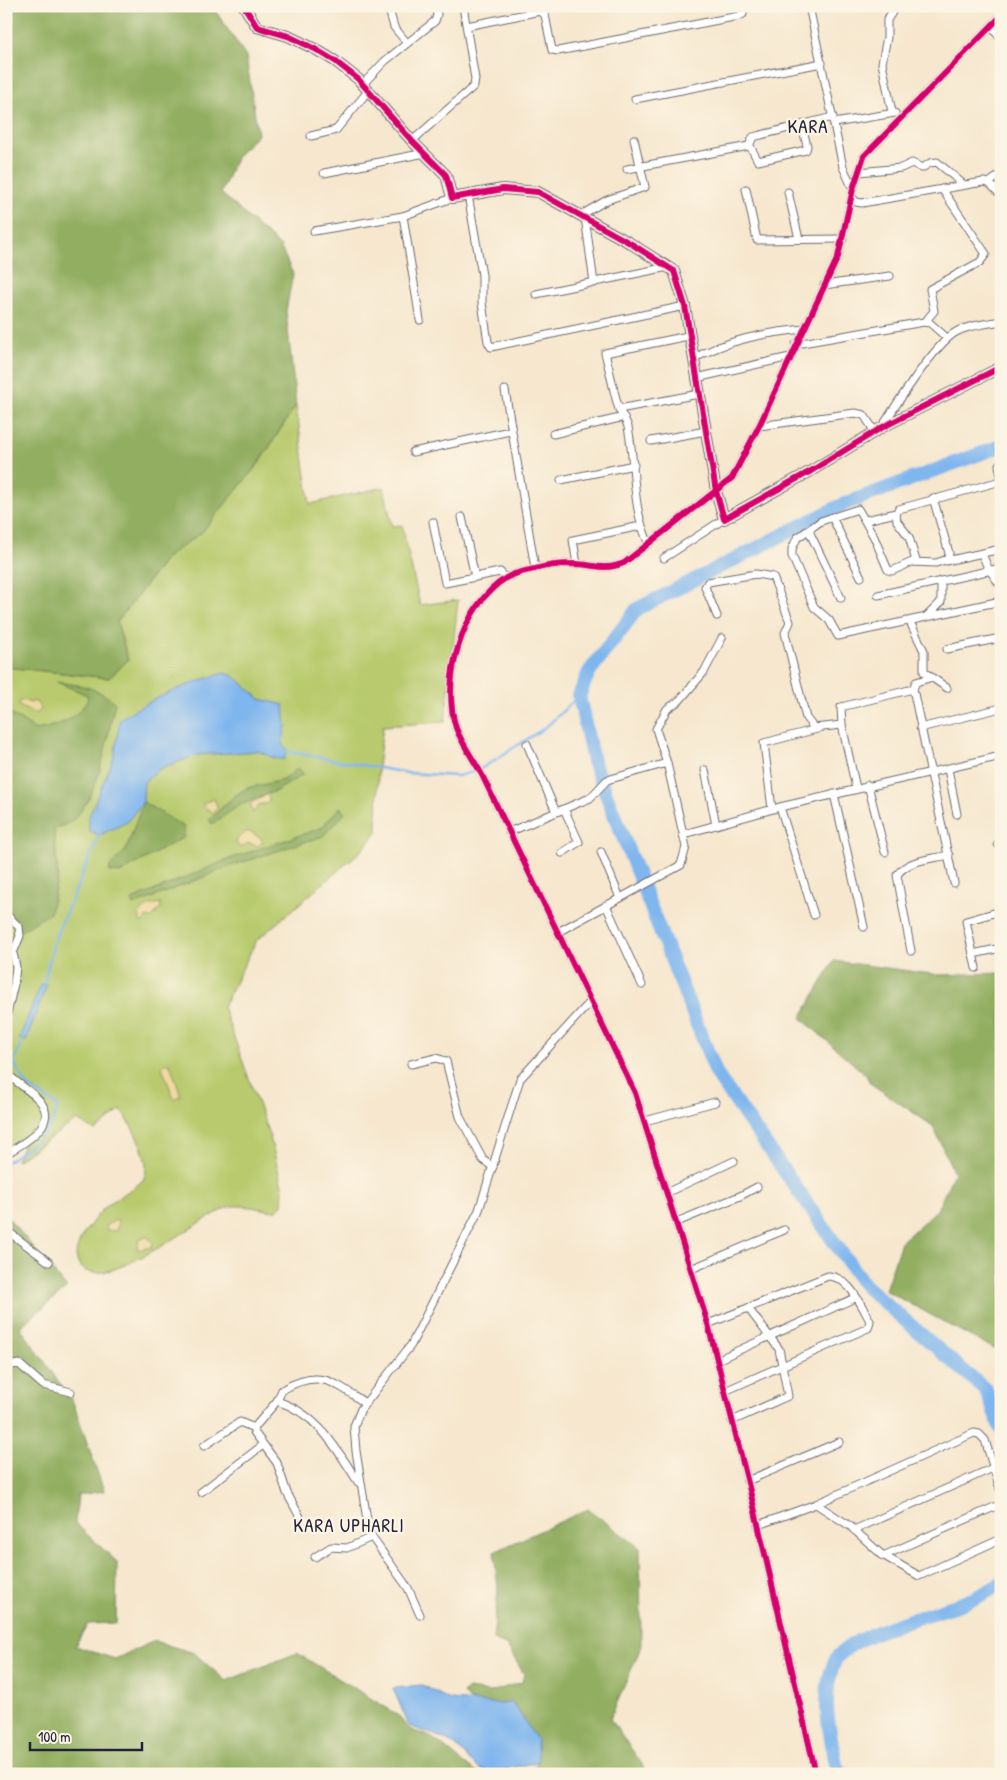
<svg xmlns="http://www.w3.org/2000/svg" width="1007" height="1780" viewBox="0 0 1007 1780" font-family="'Patrick Hand',sans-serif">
<rect width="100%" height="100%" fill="#fcf5e5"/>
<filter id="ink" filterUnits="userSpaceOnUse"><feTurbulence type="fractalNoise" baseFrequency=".02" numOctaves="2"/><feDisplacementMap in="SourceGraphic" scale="10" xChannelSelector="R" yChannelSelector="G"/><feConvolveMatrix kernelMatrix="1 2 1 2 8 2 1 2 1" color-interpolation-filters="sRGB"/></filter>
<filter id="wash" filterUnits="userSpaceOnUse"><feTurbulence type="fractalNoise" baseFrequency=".0096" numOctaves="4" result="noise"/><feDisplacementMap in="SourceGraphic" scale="20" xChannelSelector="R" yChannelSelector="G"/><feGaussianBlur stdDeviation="1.12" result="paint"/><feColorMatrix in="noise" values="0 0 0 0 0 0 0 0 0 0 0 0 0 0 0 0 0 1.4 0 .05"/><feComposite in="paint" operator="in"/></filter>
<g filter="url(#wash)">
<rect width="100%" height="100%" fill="#f6e7ce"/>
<path fill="#b8ca6d" stroke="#6d7654" d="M296 405 310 504 384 487 392 526 402 525 420 605 458 600 445 722 383 726 378 767 377 832 362 850 256 941 223 1007 270 1137 283 1190 282 1205 276 1211C263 1210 247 1205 234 1206 210 1208 92 1307 77 1260 74 1252 80 1239 85 1232 91 1224 97 1215 104 1208 115 1198 130 1192 141 1182 157 1167 131 1124 121 1110L95 1131 77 1120 16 1161 31 1129 25 1136 6 1149V667L109 678 128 660 117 622 168 556 202 532 259 463Z"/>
<g fill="#92ae60" stroke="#5a684e">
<polygon points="6,6 156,6 157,10 212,6 246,56 258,135 237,156 221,193 280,246 293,274 286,311 296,405 259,463 202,532 168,556 117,622 128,660 109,678 6,667"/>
<path d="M57 682C79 685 98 687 115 703 106 739 102 787 77 816 72 822 61 826 54 830L58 876 50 913 21 931 6 915V711L36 730C62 724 72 722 88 700L87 695Z"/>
<polygon points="298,768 304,774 278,790 240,805 212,824 209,820 234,796 247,788 283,780"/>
<polygon points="143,802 184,827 184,837 120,873 110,872 110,866 126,850"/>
<polygon points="340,807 345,814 323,836 231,866 134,905 132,900 229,859 321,828"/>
<polygon points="834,961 940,975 1001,973 1001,1353 885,1290 901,1242 937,1210 954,1173 933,1126 870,1083 866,1075 801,1018"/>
<path d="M6 1215 67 1288 20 1327 73 1402 104 1491 78 1495 75 1523 117 1562 116 1623 88 1624 75 1646 115 1659 154 1641 194 1653 226 1681 297 1653 398 1715C414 1739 416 1727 435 1740 451 1751 463 1765 480 1774H6Z"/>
<path d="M588 1509 640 1548 641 1647 610 1719 649 1774H530L538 1762 504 1704C490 1704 471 1706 463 1693L468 1689 491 1692 522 1682 524 1674 506 1645 493 1640 498 1590 494 1552Z"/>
</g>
<g fill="#eeda9e" stroke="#887e6c">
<polygon points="23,700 30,703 35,701 41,709 38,713 33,713 19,706 18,703"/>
<polygon points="268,794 269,800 266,804 260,804 253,813 250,804"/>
<polygon points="214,799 218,808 213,812 205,808 203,803"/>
<polygon points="246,832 251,832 262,839 262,843 258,846 248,843 241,847 237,846 237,839"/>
<polygon points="160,903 161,907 152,918 146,917 144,922 141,923 139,914 148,906"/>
<polygon points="166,1063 170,1064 181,1095 174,1099 162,1067"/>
<polygon points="117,1220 119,1224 115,1231 106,1230 106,1225"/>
<polygon points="146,1236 153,1242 152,1247 137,1250 139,1239"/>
</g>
<g fill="#7fb6ee" stroke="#506c94">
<path d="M224 673 234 676 260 699 284 705 286 726 282 745 287 749 284 760 274 758 258 751 198 755 161 768 144 782 143 802 127 822 100 835 89 831V816L114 757 120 719C152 698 186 684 224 673Z"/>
<polygon points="41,984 47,984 26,1041 19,1039"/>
<path d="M422 1685 450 1700 504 1704 512 1702 537 1740 538 1762 506 1769 505 1774C468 1774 472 1754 446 1740 435 1734 421 1731 409 1726L393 1688Z"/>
</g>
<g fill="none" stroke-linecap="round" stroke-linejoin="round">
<g stroke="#7fb6ee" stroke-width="2.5">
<polyline points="284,751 407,773 458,776 479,770 546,727 579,696"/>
<polyline points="43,987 55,938 100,833"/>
<path d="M6 1162C31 1146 50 1136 58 1107 49 1098 41 1096 32 1089 23 1082 18 1071 14 1062L23 1039"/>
</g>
<g stroke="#7fb6ee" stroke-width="14">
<polyline points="1001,446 844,504 637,609 589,672 579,696 593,761 717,1075 865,1286 986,1390 1001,1429"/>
<path d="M840 1774 836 1765C830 1732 820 1697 834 1663 846 1633 940 1613 970 1600 981 1596 991 1589 1001 1584"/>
</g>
</g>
</g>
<g filter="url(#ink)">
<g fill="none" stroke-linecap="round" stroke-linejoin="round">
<g stroke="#6c676e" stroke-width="9">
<g id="street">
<polyline points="388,6 394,27 407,43"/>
<polyline points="809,6 843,167 853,189"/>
<polyline points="742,8 755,6"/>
<polyline points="467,26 540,11 545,15 552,50 558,51 739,16 743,14 742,6"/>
<polyline points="991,26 1001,39"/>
<polyline points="363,84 385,61 435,21 437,15 436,6"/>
<polyline points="635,99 822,63"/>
<polyline points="892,112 882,63 887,37 887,20 896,6"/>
<polyline points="834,123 895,113"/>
<polyline points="311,136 336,130 369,90"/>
<polyline points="412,141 474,86 475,79 463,6"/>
<polyline points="750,146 758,161 806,150 807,146 802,126"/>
<polyline points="627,169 749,146 753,137 833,117"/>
<polyline points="859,172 901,168 912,163 922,168 930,163 937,162 964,185"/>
<polyline points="324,173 425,153"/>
<polyline points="989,183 1001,174"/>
<polyline points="746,189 757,240 843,239"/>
<polyline points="788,192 799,239"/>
<polyline points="468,195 482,275 482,303 488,342 491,347 685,306"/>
<polyline points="852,197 856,202 862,203 983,182 989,183 1001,195"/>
<polyline points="581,215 607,200 645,187 634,139"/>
<polyline points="585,217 594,283"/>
<polyline points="314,231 403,216"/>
<polyline points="824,285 890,276"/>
<polyline points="536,294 668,267"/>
<polyline points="420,320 403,216 452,198"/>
<polyline points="925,322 934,311 930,289 980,262 986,254 942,189"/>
<polyline points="796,344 924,322 930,323 947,338"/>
<path d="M693 359C727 340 764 333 804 329"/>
<polyline points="696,378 790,357"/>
<polyline points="505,390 535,568"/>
<polyline points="619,409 699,394"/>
<polyline points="759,426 855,413 864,415 875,432"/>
<path d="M882 427C895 406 936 343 956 332 968 325 987 324 1001 321"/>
<polyline points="553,434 624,417"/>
<polyline points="651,441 706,431"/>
<polyline points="413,452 510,431"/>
<polyline points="1001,463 999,465 1001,475"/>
<polyline points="561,480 634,465"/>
<polyline points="933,498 949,553 948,559 936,563 912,562 892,571 888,570 874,537 858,509 821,521 797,538 792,549 792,556 814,607 829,620 838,636 1001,601"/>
<polyline points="462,517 475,577"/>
<polyline points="832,517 861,577"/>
<polyline points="866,520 896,513"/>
<polyline points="433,522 445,583 500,572 506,578"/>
<polyline points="809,531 841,598"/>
<path d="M649 544C631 507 636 467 628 427 626 419 620 414 618 406 613 389 610 371 605 353L688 336"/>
<polyline points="982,554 988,568 1001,586"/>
<polyline points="664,558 724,519"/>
<polyline points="916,561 909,537 897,521 896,513 899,509 1001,481"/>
<polyline points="946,561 1001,549"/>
<polyline points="577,564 573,540 641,526"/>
<polyline points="878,595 1001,568"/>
<polyline points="717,616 705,587 708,582 756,574 773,577 790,622 785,633 806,718 814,728 842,725"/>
<polyline points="926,617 941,602 941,581"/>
<polyline points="910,622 924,651 924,672 947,688"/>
<polyline points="947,649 1001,638"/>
<polyline points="929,678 916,682 913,689 954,883"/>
<polyline points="920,728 1001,708"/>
<polyline points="527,744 556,812"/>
<polyline points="667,763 656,729 667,709 679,701 704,672 722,638"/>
<polyline points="948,769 957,814"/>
<polyline points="705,770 716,825"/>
<polyline points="868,785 885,852"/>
<polyline points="856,788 842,725 841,707 913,689"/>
<polyline points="834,794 864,927"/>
<polyline points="780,807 814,915"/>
<polyline points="772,809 764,743 817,729"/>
<polyline points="509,832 590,798 607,780 667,763 686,847 681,865 558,932"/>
<polyline points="684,834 780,807 1001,756"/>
<polyline points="998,844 1001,843"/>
<polyline points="601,852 620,898"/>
<polyline points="562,853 579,842 564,809"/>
<polyline points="606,905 642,985"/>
<polyline points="6,914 19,927 20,936 13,953 16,967 14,984 6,1018"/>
<path d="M911 951 897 875C908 859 933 859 949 855"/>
<polyline points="973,954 1001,948"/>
<polyline points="976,968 966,921 1001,911"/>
<polyline points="411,1064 436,1058 446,1061 460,1117 483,1160 493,1167"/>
<path d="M6 1072C15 1082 26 1088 36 1097 63 1122 26 1142 6 1154"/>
<polyline points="645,1121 715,1102"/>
<polyline points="668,1192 734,1161"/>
<polyline points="677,1222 740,1196 757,1187"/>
<polyline points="6,1230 49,1262"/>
<polyline points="691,1269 784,1230"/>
<path d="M708 1324 828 1276C848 1276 861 1304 870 1321L868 1328 725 1391"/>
<polyline points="717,1360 855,1298"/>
<polyline points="6,1366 19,1364 43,1385 71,1392"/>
<path d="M277 1401C318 1414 336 1448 358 1482"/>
<polyline points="732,1421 788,1396 779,1349 748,1308"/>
<polyline points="204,1446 240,1422 254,1428"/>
<polyline points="747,1481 839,1442"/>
<polyline points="201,1492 263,1445"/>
<polyline points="816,1504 850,1526 881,1554 919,1576 1001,1539"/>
<path d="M300 1517 287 1493 277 1463 254 1432V1428L277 1401 282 1390C319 1368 334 1382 365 1403"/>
<polyline points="758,1525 816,1504 974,1433 979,1434 985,1440 1001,1492"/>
<polyline points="854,1530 995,1467"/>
<polyline points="883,1556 1001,1504"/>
<polyline points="315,1557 331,1547 347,1548 372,1537"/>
<polyline points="420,1615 408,1588 373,1539 368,1526 356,1451 354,1426 361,1409 411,1345 479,1210 520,1079 591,1001"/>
<path d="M816 1774 754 1507 708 1324 635 1093 482 775C474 760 462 744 456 728 441 680 461 606 506 578 514 573 525 571 535 569 547 565 563 564 576 564 596 565 604 571 624 563L732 478 759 426 838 257 853 189 864 156 1001 16"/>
</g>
</g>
<g stroke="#6c676e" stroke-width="12">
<polyline id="secondary" points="244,6 257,27 288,36 315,49 335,61 358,79 412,141 446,175 452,198 503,189 538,192 630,243 674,271 685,306 716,491 724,519 811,471 881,428 1001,367"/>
</g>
<use href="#street" stroke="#fff" stroke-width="7"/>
<use href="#secondary" stroke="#fff" stroke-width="10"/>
<g stroke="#fcf5e5" stroke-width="9">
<g id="cycleway">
<polyline points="244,6 257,27 288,36 315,49 335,61 358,79 412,141 446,175 452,198 503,189 538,192 630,243 674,271 685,306 716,491 724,519 811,471 881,428 1001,367"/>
<path d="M816 1774 754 1507 708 1324 635 1093 482 775C474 760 462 744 456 728 441 680 461 606 506 578 514 573 525 571 535 569 547 565 563 564 576 564 596 565 604 571 624 563L732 478 759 426 838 257 853 189 864 156 1001 16"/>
</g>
</g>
<use href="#cycleway" stroke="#d6006c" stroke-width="6"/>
</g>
</g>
<g text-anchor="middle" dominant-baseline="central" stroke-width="5" stroke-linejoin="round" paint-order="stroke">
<g font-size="19" letter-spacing="1" fill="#22223b" stroke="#fcf5e5">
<text x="808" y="126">KARA</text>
<text x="349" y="1525">KARA UPHARLI</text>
</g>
</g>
<rect width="1007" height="1780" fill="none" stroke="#fcf5e5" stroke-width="25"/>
<path d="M30 1742v8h112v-8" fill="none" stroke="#22223b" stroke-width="2.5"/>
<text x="38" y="1742" font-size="15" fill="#22223b" stroke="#fcf5e5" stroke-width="4" paint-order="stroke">100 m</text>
</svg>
